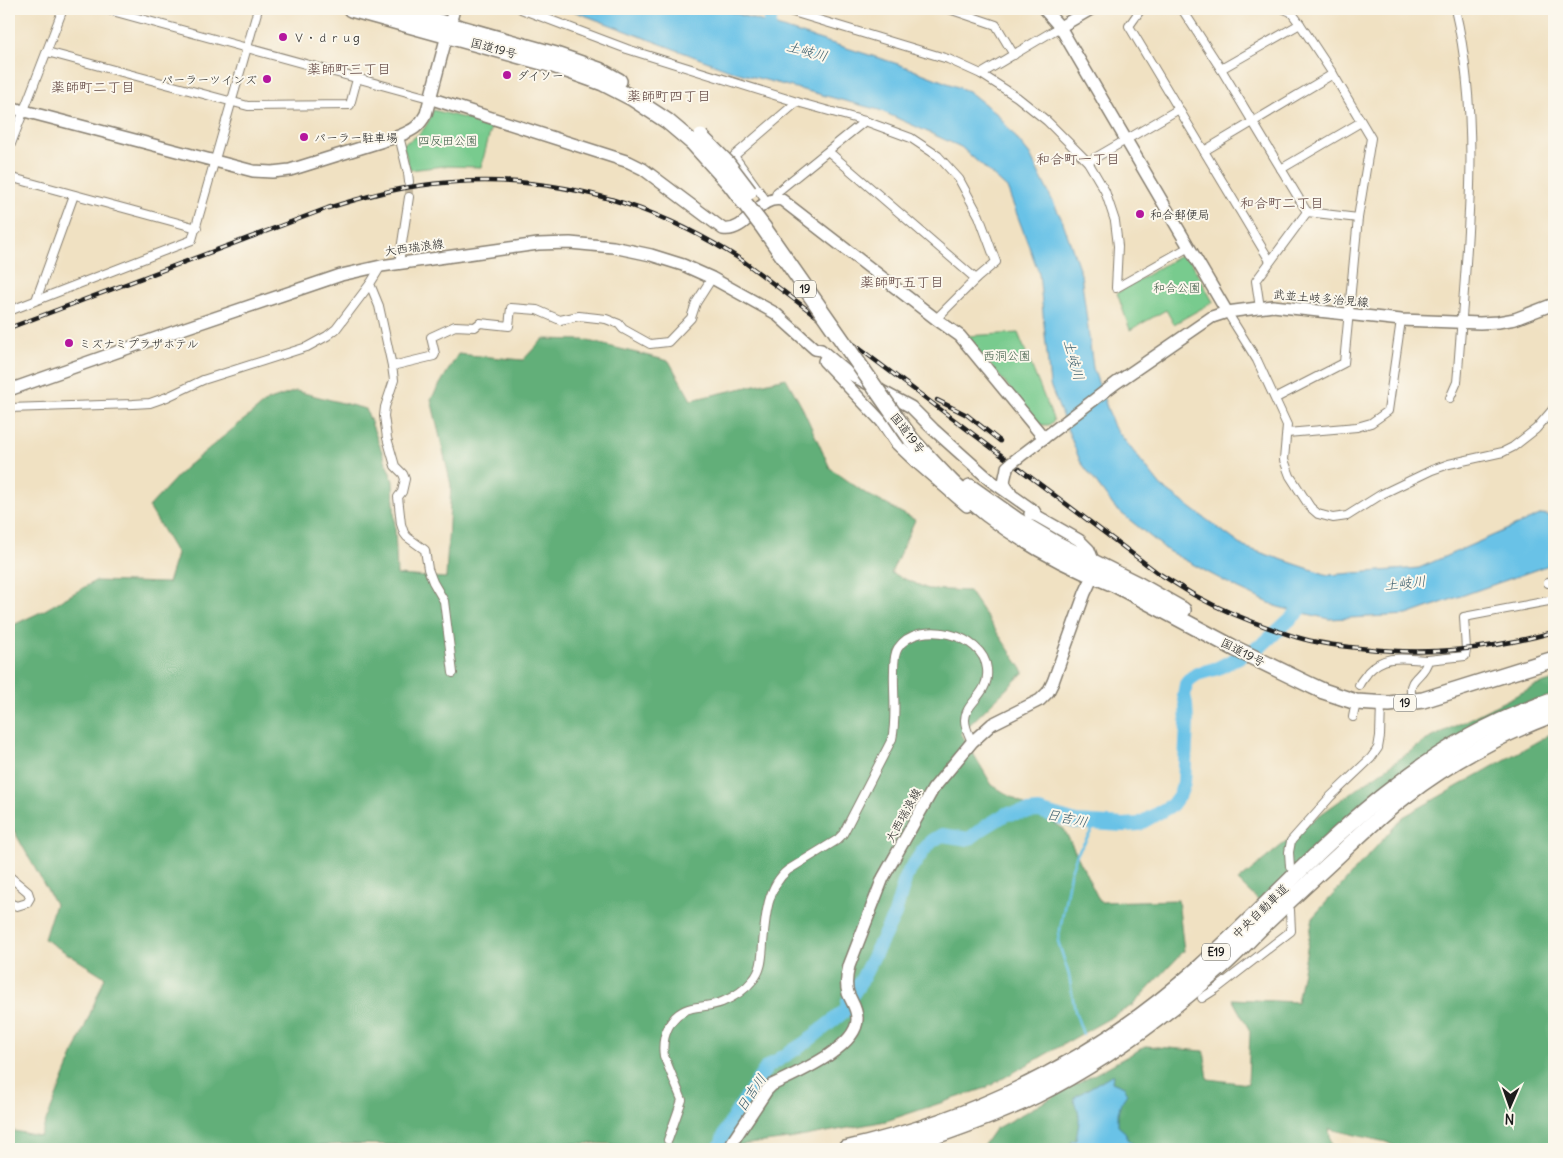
<svg xmlns="http://www.w3.org/2000/svg" width="1563" height="1158" viewBox="0 0 1563 1158" font-family="Delius,'Klee One',sans-serif">
<rect width="100%" height="100%" fill="#fbf7ec"/>
<filter id="ink" filterUnits="userSpaceOnUse"><feTurbulence type="fractalNoise" baseFrequency=".02" numOctaves="2"/><feDisplacementMap in="SourceGraphic" scale="10" xChannelSelector="R" yChannelSelector="G"/><feConvolveMatrix kernelMatrix="1 2 1 2 8 2 1 2 1" color-interpolation-filters="sRGB"/></filter>
<filter id="wash" filterUnits="userSpaceOnUse"><feTurbulence type="fractalNoise" baseFrequency=".0096" numOctaves="4" result="noise"/><feDisplacementMap in="SourceGraphic" scale="20" xChannelSelector="R" yChannelSelector="G"/><feGaussianBlur stdDeviation="1.12" result="paint"/><feColorMatrix in="noise" values="0 0 0 0 0 0 0 0 0 0 0 0 0 0 0 0 0 1.4 0 .05"/><feComposite in="paint" operator="in"/></filter>
<g filter="url(#wash)">
<rect width="100%" height="100%" fill="#f0e1c2"/>
<g fill="#78cb8e" stroke="#4a7455">
<path d="M433 110 492 125 481 167 444 166 410 170 403 144C421 135 426 129 433 110Z"/>
<polygon points="1186,252 1213,302 1174,324 1166,310 1130,330 1117,293"/>
<polygon points="1018,333 1054,421 1049,425 1040,425 966,336"/>
</g>
<g fill="#62af79" stroke="#3f664a">
<polygon points="543,339 584,340 669,361 691,400 786,378 803,409 830,468 865,493 915,520 891,573 928,589 969,591 1024,672 961,733 992,785 1064,829 1100,902 1178,900 1184,951 1133,1005 986,1088 886,1121 789,1139 708,1149 640,1149 611,1144 559,1143 479,1147 352,1144 242,1149 9,1149 9,1130 40,1136 105,977 44,939 55,904 9,822 9,627 43,611 95,581 168,583 177,554 149,507 185,468 267,401 296,391 366,409 393,481 397,575 446,578 451,485 431,399 458,354 523,360"/>
<polygon points="1554,680 1554,694 1473,728 1260,902 1238,881 1314,819 1425,741 1535,686"/>
<polygon points="1554,732 1554,1149 1401,1149 1386,1142 1329,1129 1332,1149 981,1149 995,1129 1146,1046 1204,1051 1208,1079 1248,1084 1250,1031 1232,999 1297,1002 1313,917 1403,817"/>
</g>
<g fill="#69c2e7" stroke="#426f82">
<polygon points="568,9 722,9 898,64 968,91 996,113 1030,155 1063,222 1081,274 1093,368 1114,427 1161,486 1244,547 1328,575 1419,568 1542,514 1554,517 1554,566 1552,564 1407,615 1329,619 1278,607 1239,589 1168,551 1115,508 1080,461 1050,385 1039,273 1007,188 961,147 879,110 735,72"/>
<path d="M1113 1074 1112 1082 1124 1087 1127 1094 1121 1103 1118 1113V1126L1125 1132 1129 1141 1136 1146 1138 1149H1072L1071 1141 1076 1140C1077 1130 1081 1121 1078 1111 1076 1105 1072 1103 1076 1096Z"/>
</g>
<g fill="none" stroke-linecap="round" stroke-linejoin="round">
<polyline stroke="#69c2e7" stroke-width="2.5" points="1083,1034 1075,1011 1069,975 1058,941 1070,874 1077,854 1096,824"/>
<g stroke="#69c2e7" stroke-width="14">
<polyline points="767,40 772,9"/>
<polyline points="719,1149 727,1129 738,1110 767,1067 805,1043 846,1010 848,1001 860,983 895,914 906,876 923,851 932,841 942,835 969,839 982,829 1006,814 1039,811 1076,822 1124,825 1139,824 1172,805 1180,794 1184,783 1187,724 1186,704 1184,695 1186,684 1190,679 1197,674 1218,668 1262,645 1298,612 1309,599"/>
</g>
</g>
</g>
<g filter="url(#ink)">
<g fill="none" stroke-linecap="round" stroke-linejoin="round">
<polyline stroke="#c6baa1" stroke-width="8" stroke-dasharray="8 4" stroke-linecap="butt" points="409,197 409,182"/>
<g stroke="#867e6f" stroke-width="10">
<g id="street">
<polyline points="105,9 429,98"/>
<polyline points="521,9 627,49 797,102 865,121 911,138 938,156 959,179 979,216 996,262 976,279 936,319"/>
<polyline points="783,9 948,59 981,74 1017,97 1047,121 1088,162 1105,191 1115,221 1118,246 1116,288 1189,247"/>
<polyline points="949,9 996,25 1014,55"/>
<polyline points="1141,9 1129,26 1270,261"/>
<polyline points="1182,9 1221,69 1307,212"/>
<polyline points="1284,9 1291,12 1300,24"/>
<polyline points="47,52 248,106 350,105 357,79"/>
<polyline points="1221,69 1300,24 1333,74 1371,138 1358,218 1344,363 1276,398"/>
<polyline points="981,74 1060,27"/>
<polyline points="399,136 408,173 409,182"/>
<polyline points="9,149 63,9"/>
<polyline points="1204,151 1333,74"/>
<polyline points="829,152 976,279"/>
<polyline points="1088,162 1179,109"/>
<polyline points="1281,169 1361,122"/>
<polyline points="9,177 197,228"/>
<polyline points="775,198 777,192 865,121"/>
<polyline points="767,202 734,156 797,102"/>
<polyline points="1307,212 1358,218"/>
<polyline points="399,263 409,197"/>
<polyline points="381,266 370,284 379,306 392,366 394,380 385,407 384,416 387,438 395,466 403,474 405,479 402,492 398,497 401,524 404,533 407,537 425,550 428,569 433,582 444,601 453,673"/>
<polyline points="36,300 74,195"/>
<polyline points="1260,308 1256,281 1307,212"/>
<polyline points="9,311 192,240 258,9"/>
<polyline points="1227,312 1257,360 1287,425 1284,460 1290,476 1310,507 1318,514 1333,518 1347,516 1382,494 1432,470 1449,464 1503,452 1513,447 1536,429 1554,408"/>
<polyline points="392,366 434,356 435,354 431,337 455,326 475,327 480,323 509,326 511,308 537,310 560,320 579,316 606,319 619,324 623,329 650,344 668,342 691,318 696,303 712,278"/>
<path d="M1450 398 1457 382 1458 371C1466 251 1483 127 1455 9"/>
<polyline points="9,408 133,404 150,403 167,397 203,380 307,347 327,336 336,329 370,284"/>
<polyline points="1287,433 1357,427 1371,423 1388,411 1401,320"/>
<polyline points="1548,583 1554,581"/>
<path d="M1359 685C1361 680 1365 677 1368 672 1386 653 1404 659 1428 660"/>
<path d="M1411 692C1409 677 1425 676 1428 660L1465 656 1466 650 1464 617 1554 600"/>
<polyline points="1353,717 1355,707"/>
<polyline points="1290,867 1289,852 1291,841 1331,796 1371,758 1378,748 1380,736 1381,704"/>
<polyline points="9,876 28,892 30,898 27,903 17,906 9,903"/>
<polyline points="1202,998 1216,989 1291,931 1290,910"/>
<path d="M668 1140 682 1100 664 1056C661 1036 670 1013 692 1008 702 1006 712 1006 722 1002 734 997 745 990 753 980 762 970 762 957 763 944 765 919 767 886 788 870L837 840 843 834 892 739C897 718 893 692 894 670 894 663 894 654 898 648 918 618 984 634 987 669 990 695 965 702 965 720 965 728 969 735 972 742"/>
</g>
</g>
<g stroke="#867e6f" stroke-width="14">
<g id="secondary">
<polyline points="1044,9 1060,27 1227,312 1273,306 1401,320 1480,323 1498,322 1515,319 1554,304"/>
<polyline points="1060,27 1091,9"/>
<path d="M429 98 629 162 643 169 723 229C748 233 758 194 782 200L936 319 960 336 1044 438"/>
<path d="M9 107 253 171 272 172 290 170 399 136C413 130 418 128 426 114L454 9"/>
<polyline points="824,361 882,422 896,443 915,461 967,506"/>
<polyline points="9,390 185,328 341,275 381,266 538,244 570,243 613,247 651,255 683,265 712,278 775,313 815,349 821,350 848,373 911,407 933,429 990,480 1034,511 1037,516"/>
<polyline points="1019,457 1116,383 1212,317 1227,312"/>
<path d="M1007 467C1006 479 1000 481 1010 492"/>
<path d="M730 1149 733 1141 767 1090 772 1085C795 1074 859 1047 857 1018 857 1008 851 1001 848 993 845 984 847 974 849 966L883 878 933 789 972 742 992 724 1040 700 1048 692 1053 682 1085 593 1093 576 1094 563 1089 550 1079 540 1037 516 1030 514"/>
</g>
</g>
<g stroke="#867e6f" stroke-width="18">
<g id="highway">
<polyline points="351,9 553,65 603,83 632,98 667,121 693,143"/>
<polyline points="393,9 556,55 599,70 619,81"/>
<path d="M911 439C935 465 959 492 987 514 1024 542 1070 567 1114 584L1236 649 1308 684 1323 691 1356 702 1389 704 1423 700 1554 659"/>
<polyline points="970,487 1018,521 1055,543 1139,585 1183,610"/>
<path d="M845 1149C977 1119 1098 1059 1199 968 1266 908 1325 839 1397 785 1444 748 1497 719 1554 700"/>
<path d="M896 1149C943 1134 990 1118 1035 1096 1103 1062 1165 1016 1222 966 1238 952 1252 936 1268 921 1293 897 1318 874 1344 850 1363 832 1383 813 1404 797 1449 762 1501 734 1554 714"/>
</g>
</g>
<use href="#street" stroke="#fff" stroke-width="8"/>
<use href="#secondary" stroke="#fff" stroke-width="11"/>
<use href="#highway" stroke="#fff" stroke-width="15"/>
<g stroke="#1c1c1c" stroke-width="4.5">
<g id="rail">
<path d="M9 328 328 208C357 199 387 190 417 186 535 169 643 196 743 261L1158 573C1170 580 1182 588 1194 595 1225 612 1261 626 1296 637 1316 643 1338 646 1359 648 1427 656 1488 650 1554 632"/>
<polyline points="937,400 967,415 1000,441"/>
</g>
</g>
<use href="#rail" stroke="#fbf7ec" stroke-width="2.5" stroke-dasharray="8" stroke-linecap="butt"/>
<g stroke="#867e6f" stroke-width="14" stroke-linecap="butt">
<polyline id="secondary-bridge" points="1009,465 1019,457"/>
</g>
<g stroke="#867e6f" stroke-width="18" stroke-linecap="butt">
<g id="highway-bridge">
<polyline points="701,137 727,163 749,192"/>
<polyline points="693,143 730,184 763,227 911,439"/>
</g>
</g>
<use href="#secondary-bridge" stroke="#fff" stroke-width="11"/>
<use href="#highway-bridge" stroke="#fff" stroke-width="15"/>
</g>
</g>
<g fill="#b5179e" stroke="#fbf7ec" stroke-width="2">
<circle cx="283" cy="37" r="5"/>
<circle cx="507" cy="75" r="5"/>
<circle cx="267" cy="79" r="5"/>
<circle cx="304" cy="137" r="5"/>
<circle cx="1140" cy="214" r="5"/>
<circle cx="69" cy="343" r="5"/>
</g>
<g text-anchor="middle" dominant-baseline="central" stroke-width="4" stroke-linejoin="round" paint-order="stroke">
<g fill="#fbf7ec" stroke="#5f5e5a" stroke-width="1">
<rect x="794" y="280.5" width="22" height="17" rx="4"/>
<rect x="1394" y="694.5" width="22" height="17" rx="4"/>
<rect x="1202" y="943.5" width="28" height="17" rx="4"/>
</g>
<g font-size="11" font-weight="bold" fill="#1c1c1c">
<text x="805" y="289">19</text>
<text x="1405" y="703">19</text>
<text x="1216" y="952">E19</text>
</g>
<g font-size="12" fill="#1c1c1c" stroke="#fbf7ec" text-anchor="start">
<text x="293" y="37">Ｖ・ｄｒｕg</text>
<text x="517" y="75">ダイソー</text>
<text x="257" y="79" text-anchor="end">パーラーツインズ</text>
<text x="314" y="137">パーラー駐車場</text>
<text x="1150" y="214">和合郵便局</text>
<text x="79" y="343">ミズナミプラザホテル</text>
</g>
<g font-size="12" fill="#1c1c1c" stroke="#fbf7ec">
<text transform="translate(494 48) rotate(15)">国道19号</text>
<text transform="translate(414 247) rotate(-8)">大西瑞浪線</text>
<text transform="translate(1321 298) rotate(5)">武並土岐多治見線</text>
<text transform="translate(908 433) rotate(52)">国道19号</text>
<text transform="translate(1243 652) rotate(27)">国道19号</text>
<text transform="translate(903 815) rotate(-61)">大西瑞浪線</text>
<text transform="translate(1260 911) rotate(-44)">中央自動車道</text>
</g>
<g font-size="12" fill="#3c5944" stroke="#fbf7ec">
<text x="448" y="140">四反田公園</text>
<text x="1177" y="287">和合公園</text>
<text x="1007" y="355">西洞公園</text>
</g>
<g font-size="14" font-style="italic" fill="#3b5e6d" stroke="#fbf7ec">
<text transform="translate(807 51) rotate(15)">土岐川</text>
<text transform="translate(1074 360) rotate(74)">土岐川</text>
<text transform="translate(1405 583) rotate(-6)">土岐川</text>
<text transform="translate(1067 818) rotate(12)">日吉川</text>
<text transform="translate(751 1093) rotate(-56)">日吉川</text>
</g>
<g font-size="14" fill="#614642" stroke="#fbf7ec">
<text x="349" y="69">薬師町三丁目</text>
<text x="93" y="87">薬師町二丁目</text>
<text x="669" y="96">薬師町四丁目</text>
<text x="1078" y="159">和合町一丁目</text>
<text x="1282" y="203">和合町二丁目</text>
<text x="902" y="282">薬師町五丁目</text>
</g>
</g>
<rect width="1563" height="1158" fill="none" stroke="#fbf7ec" stroke-width="30"/>
<g transform="translate(1510 1106) rotate(182)" stroke="#fbf7ec" stroke-width="4" paint-order="stroke">
<path d="M0-4L9 19L0 12L-9 19Z" fill="#1c1c1c"/>
<text y="-8" font-size="14" font-weight="bold" text-anchor="middle" fill="#1c1c1c">N</text>
</g>
</svg>
